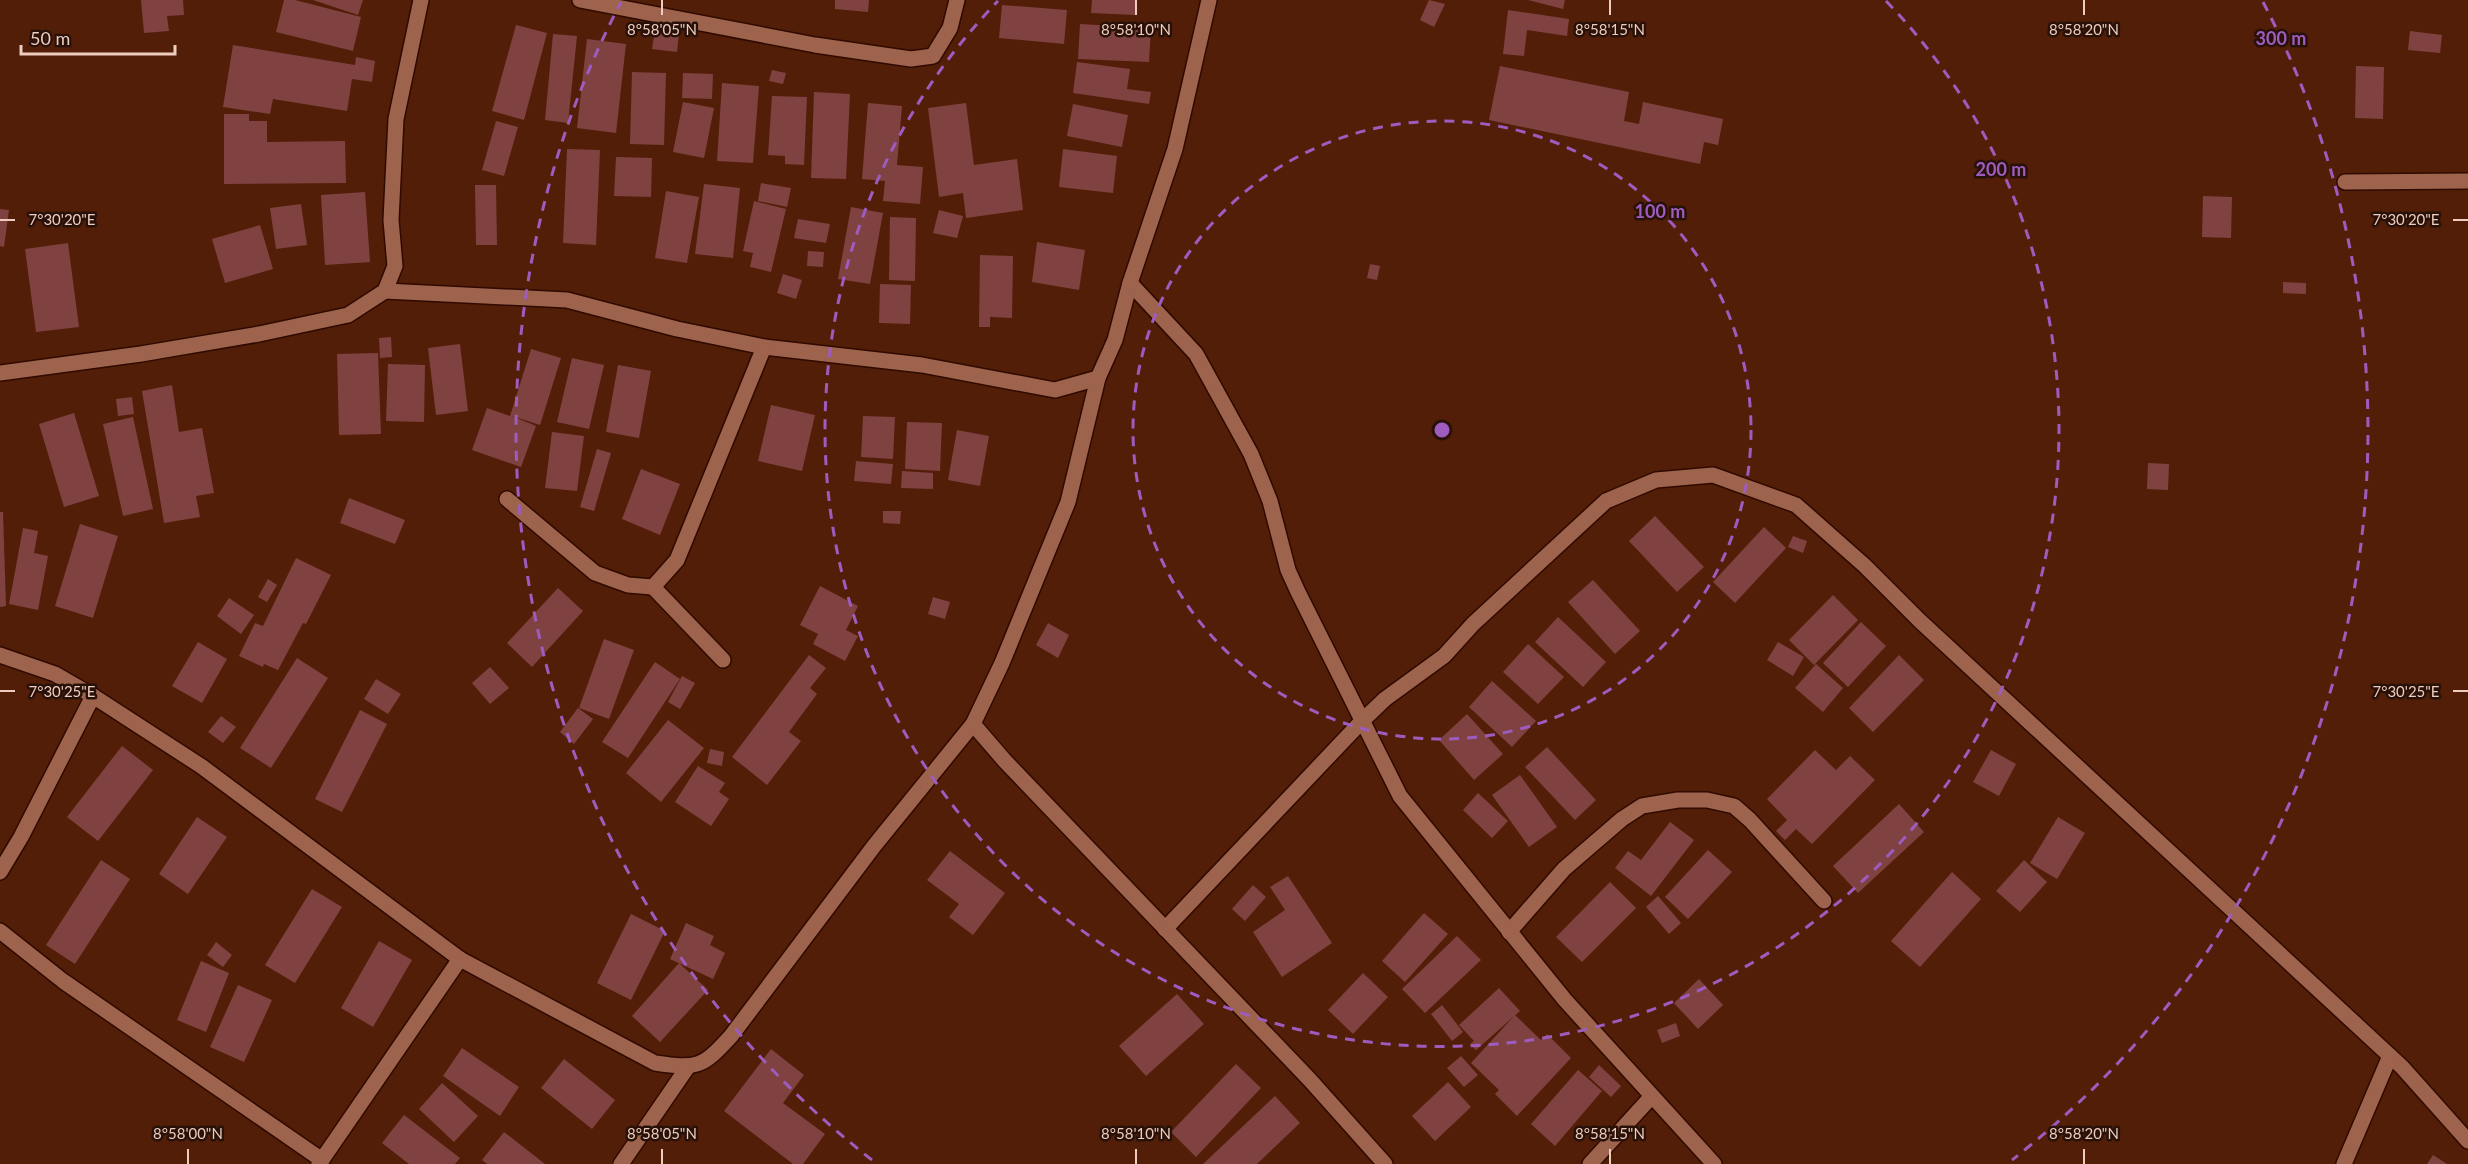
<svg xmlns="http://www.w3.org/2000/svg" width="2468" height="1164" viewBox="0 0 2468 1164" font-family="Lato,sans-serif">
<rect width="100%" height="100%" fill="#521e07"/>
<g fill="#7f4241">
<polygon points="141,0 183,0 184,15 167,16 169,31 144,33"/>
<polygon points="284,0 295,0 361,17 353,51 276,32"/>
<polygon points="313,0 363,0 358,15"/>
<polygon points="835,0 869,0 868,12 835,9"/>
<polygon points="1092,0 1136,0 1135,15 1091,13"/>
<polygon points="1429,0 1445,4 1434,27 1420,20"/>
<polygon points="1528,0 1565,0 1563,9"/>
<polygon points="1002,5 1067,10 1064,44 999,38"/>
<polygon points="1508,10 1569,19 1567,36 1527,30 1524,56 1503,54"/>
<polygon points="1080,24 1151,28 1149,62 1078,59"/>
<polygon points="516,25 547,33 524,120 492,111"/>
<polygon points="655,30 679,33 677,52 652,49"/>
<polygon points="2410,31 2442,35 2440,53 2408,50"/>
<polygon points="553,34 577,36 568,123 545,120"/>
<polygon points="587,39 626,44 616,133 577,128"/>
<polygon points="233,45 355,65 356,57 375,61 372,82 352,79 347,111 273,99 270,114 223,107"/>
<polygon points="1077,62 1130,69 1127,89 1151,92 1149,104 1073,93"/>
<polygon points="1500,66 1629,92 1624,121 1639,124 1643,102 1723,119 1718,145 1704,142 1700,164 1489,120"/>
<polygon points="2356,66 2384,67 2383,119 2355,118"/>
<polygon points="772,70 786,73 783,84 769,81"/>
<polygon points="632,72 666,73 664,145 630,144"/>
<polygon points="683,73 713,74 712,99 682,98"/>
<polygon points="722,83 759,86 753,163 717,161"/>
<polygon points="814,92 850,94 846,179 811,178"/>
<polygon points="772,96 807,97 804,165 785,164 785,156 768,155"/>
<polygon points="683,102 714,108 704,158 673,152"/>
<polygon points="868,103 902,106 897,165 923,167 920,204 883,201 885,181 862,179"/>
<polygon points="966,103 974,165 1017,159 1023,210 966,218 963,193 939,197 928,108"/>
<polygon points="1073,104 1128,115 1122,147 1067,136"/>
<polygon points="224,114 249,114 249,121 267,121 267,142 345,141 346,183 224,184"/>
<polygon points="496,121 518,127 504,176 482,170"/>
<polygon points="567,149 600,150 596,245 563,243"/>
<polygon points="1063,149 1117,156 1113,193 1059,187"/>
<polygon points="616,157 652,158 651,197 614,196"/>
<polygon points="761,183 791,188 787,207 758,201"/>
<polygon points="704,184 740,188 733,258 695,254"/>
<polygon points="475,185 496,185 497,245 476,245"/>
<polygon points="666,191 699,197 687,263 655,258"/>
<polygon points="365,192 370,262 325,265 321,195"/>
<polygon points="2203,196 2232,197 2231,238 2202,237"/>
<polygon points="754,201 786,209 771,272 750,267 753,253 743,251"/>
<polygon points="301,204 307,245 276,249 270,208"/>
<polygon points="851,207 883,213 870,284 838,279"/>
<polygon points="0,209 9,210 4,247 0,246"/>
<polygon points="939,210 963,216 957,238 933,233"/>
<polygon points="890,217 916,218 915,281 889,280"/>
<polygon points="798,219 830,224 826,243 794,238"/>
<polygon points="260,225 273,269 225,283 212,239"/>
<polygon points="1037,242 1085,250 1079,290 1032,282"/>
<polygon points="68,243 79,327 36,332 25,249"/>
<polygon points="808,251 824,252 823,267 807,266"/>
<polygon points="980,255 1013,256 1012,318 990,317 990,327 979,327"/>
<polygon points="1370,264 1380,266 1377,280 1367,278"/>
<polygon points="783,274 802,280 796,299 777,293"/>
<polygon points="2283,282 2306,283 2306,294 2283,293"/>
<polygon points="880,284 911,285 910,324 879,323"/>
<polygon points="391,337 392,357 380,358 379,338"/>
<polygon points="460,344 468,411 436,415 428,348"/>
<polygon points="531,349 561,358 540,425 512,416 536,426 521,467 472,450 487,408 510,416"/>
<polygon points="378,353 381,434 339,435 337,354"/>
<polygon points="572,358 604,365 589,429 557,422"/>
<polygon points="388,364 425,365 424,422 386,421"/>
<polygon points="618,365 651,371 639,438 606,432"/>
<polygon points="172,385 179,432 202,428 214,493 196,496 200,517 164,523 142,391"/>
<polygon points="132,397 134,414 118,416 116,399"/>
<polygon points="771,405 815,415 802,471 758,461"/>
<polygon points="74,413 99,496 64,507 39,424"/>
<polygon points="863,416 895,417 893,459 861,457"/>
<polygon points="133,417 153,509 123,516 103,424"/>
<polygon points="907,422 942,423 940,471 905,469"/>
<polygon points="957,430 989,436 980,486 948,480"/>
<polygon points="552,432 584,436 577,491 545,488"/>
<polygon points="597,449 611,453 594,511 580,507"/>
<polygon points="856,461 893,464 891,484 854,481"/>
<polygon points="2148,463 2169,464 2168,490 2147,489"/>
<polygon points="641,469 680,484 660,535 622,519"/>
<polygon points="902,471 933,473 933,489 901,488"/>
<polygon points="349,498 405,520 395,544 340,523"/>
<polygon points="883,511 901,511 900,524 883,523"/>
<polygon points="0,512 3,512 6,606 0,607"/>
<polygon points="1655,516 1704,567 1677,592 1629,541"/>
<polygon points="80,524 118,536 93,618 55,606"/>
<polygon points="1764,527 1786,548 1735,603 1713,582"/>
<polygon points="23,528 38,531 34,553 48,556 38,610 9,604"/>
<polygon points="1793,536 1807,541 1803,553 1788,547"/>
<polygon points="296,558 331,575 306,624 303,623 278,670 264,664 263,667 239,656 255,623 263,626"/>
<polygon points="268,579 277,585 267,602 258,597"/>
<polygon points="1593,580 1640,631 1615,654 1568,602"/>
<polygon points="820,586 858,606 846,630 858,636 845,661 813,644 818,634 800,625"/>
<polygon points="558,588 583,611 532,667 507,643"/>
<polygon points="1833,595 1858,620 1814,665 1789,640"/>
<polygon points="933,597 950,602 945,619 928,614"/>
<polygon points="229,598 254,615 241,634 217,616"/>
<polygon points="1558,617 1606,662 1583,687 1535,642"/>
<polygon points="1861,622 1886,646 1848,687 1823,663"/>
<polygon points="1048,623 1069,635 1058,658 1036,645"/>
<polygon points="604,639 634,650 609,719 579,708"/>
<polygon points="198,642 227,659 202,703 172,686"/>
<polygon points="1778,642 1804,657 1793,676 1767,660"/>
<polygon points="1528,644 1564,677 1538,704 1503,672"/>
<polygon points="809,655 826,668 810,688 817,694 789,732 801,741 767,785 732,757"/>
<polygon points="1899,655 1924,680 1873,732 1849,708"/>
<polygon points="297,658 328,678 271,768 240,748"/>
<polygon points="655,662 680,679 628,758 602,742"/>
<polygon points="1816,664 1843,688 1823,712 1795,688"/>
<polygon points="490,667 509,688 490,704 472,683"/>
<polygon points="682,676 695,683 680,709 668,702"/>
<polygon points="376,679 401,694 388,714 364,699"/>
<polygon points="1492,681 1536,721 1512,747 1469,707"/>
<polygon points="578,708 593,719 574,744 560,732"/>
<polygon points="360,710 387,724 342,812 315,799"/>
<polygon points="1467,714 1503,754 1474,780 1439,740"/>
<polygon points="221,716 236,727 223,743 208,732"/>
<polygon points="668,720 704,748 661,802 626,773"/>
<polygon points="122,746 153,770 98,841 67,817"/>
<polygon points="1547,747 1596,800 1575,820 1525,767"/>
<polygon points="710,749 724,752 722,766 707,763"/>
<polygon points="1815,750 1836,770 1850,756 1875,780 1812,844 1796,829 1785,840 1776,831 1787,820 1767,799"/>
<polygon points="1991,750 2016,764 1999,796 1973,782"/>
<polygon points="698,766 725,783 719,792 729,799 711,826 675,802"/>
<polygon points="1520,775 1557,827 1529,847 1492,795"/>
<polygon points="1478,793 1508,821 1492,838 1463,810"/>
<polygon points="1899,804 1924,832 1858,893 1833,866"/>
<polygon points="197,817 227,837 188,894 159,874"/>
<polygon points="2058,817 2085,833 2057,879 2030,863"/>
<polygon points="1670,822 1694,840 1651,896 1615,868 1628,851 1641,860"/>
<polygon points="1708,850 1732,872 1688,919 1665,897"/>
<polygon points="950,851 1005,893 973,935 949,917 959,904 927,880"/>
<polygon points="101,860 130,879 75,964 46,945"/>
<polygon points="2024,860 2047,882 2020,912 1996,891"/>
<polygon points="1952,872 1981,899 1920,967 1891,941"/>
<polygon points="1288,876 1332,943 1282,977 1253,932 1285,910 1270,887"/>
<polygon points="1610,882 1636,908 1582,962 1556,937"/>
<polygon points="1253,885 1266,897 1245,921 1232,909"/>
<polygon points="312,889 342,907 295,983 265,965"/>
<polygon points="1658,896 1681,923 1669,934 1646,907"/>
<polygon points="1424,913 1448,934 1405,982 1382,961"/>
<polygon points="631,914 665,931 631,1000 597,983"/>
<polygon points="686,923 714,936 710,945 725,953 713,979 670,959"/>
<polygon points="1457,936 1481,960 1425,1013 1402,989"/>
<polygon points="379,941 412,960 373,1027 341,1008"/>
<polygon points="216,942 232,955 223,967 207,955"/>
<polygon points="201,961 229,973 206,1032 177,1020"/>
<polygon points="679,963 708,990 660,1042 632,1016"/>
<polygon points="1363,973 1388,997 1353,1034 1328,1010"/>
<polygon points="1699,979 1723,1005 1698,1029 1674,1003"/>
<polygon points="238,985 272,1000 244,1062 210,1047"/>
<polygon points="1499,988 1520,1011 1476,1050 1470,1044 1474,1041 1459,1025"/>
<polygon points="1177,994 1204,1024 1146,1076 1119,1046"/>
<polygon points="1442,1005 1463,1032 1452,1041 1431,1014"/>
<polygon points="1515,1015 1541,1040 1547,1034 1571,1058 1517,1116 1495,1094 1499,1090 1471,1063"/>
<polygon points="1676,1023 1680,1036 1662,1043 1657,1030"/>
<polygon points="462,1048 519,1087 500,1116 443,1076"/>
<polygon points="771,1049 804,1075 783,1103 825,1134 803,1164 793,1164 724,1111"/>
<polygon points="1461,1056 1478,1075 1464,1087 1447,1068"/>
<polygon points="564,1059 615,1100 592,1129 541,1088"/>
<polygon points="1236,1064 1261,1088 1196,1157 1171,1132"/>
<polygon points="1599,1065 1621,1086 1611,1097 1589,1077"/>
<polygon points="1578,1070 1602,1091 1555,1146 1531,1124"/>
<polygon points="1448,1082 1471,1107 1435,1141 1412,1116"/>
<polygon points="442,1083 478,1116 454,1142 419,1109"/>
<polygon points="1275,1096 1300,1123 1257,1164 1203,1164"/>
<polygon points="404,1115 460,1158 455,1164 409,1164 382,1143"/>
<polygon points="504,1132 545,1164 487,1164 482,1160"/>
<polygon points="2433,1155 2447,1164 2427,1164"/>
</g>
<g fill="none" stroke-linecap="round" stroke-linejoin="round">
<g stroke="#300a00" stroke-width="18">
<g id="minor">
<polyline points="580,0 815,45 911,59 933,56 950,28 957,0"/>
<polyline points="2345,182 2468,181"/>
<polyline points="1130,283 1196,354 1251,454 1270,501 1288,570 1298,592 1400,796 1565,1000 1714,1164"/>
<polyline points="385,291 567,300 677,329 764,347 922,365 1055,390 1098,378"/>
<polyline points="0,373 141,354 259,334 348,315 385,291 395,266 391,220 396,119 421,0"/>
<polyline points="507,499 595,573 628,585 653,587 677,560 764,347"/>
<polyline points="653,587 723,660"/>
<path d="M0 655 55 674 93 696 201 766 460 959 655 1063C697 1069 702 1068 731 1036L874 846 973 724 1002 663 1068 502 1098 378 1115 340 1130 283 1175 149 1209 0"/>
<polyline points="973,724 1004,760 1310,1080 1385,1164"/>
<polyline points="0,872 21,837 93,696"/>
<polyline points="1165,929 1363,720 1385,699 1444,656 1473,624 1606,501 1656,480 1713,475 1796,505 1865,566 1920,621 2402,1067 2468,1141"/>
<polyline points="0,931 63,981 322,1160"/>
<polyline points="1509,932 1564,869 1622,819 1642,806 1678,800 1707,800 1734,806 1750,820 1824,901"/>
<polyline points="319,1164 460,959"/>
<polyline points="621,1164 687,1068"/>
<polyline points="1590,1164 1652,1096"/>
<polyline points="2344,1164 2390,1056"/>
</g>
</g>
<use href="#minor" stroke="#9e634c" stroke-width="15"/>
</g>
<path fill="none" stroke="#eeccbf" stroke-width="2" d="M662 0V15M1136 0V15M1610 0V15M2084 0V15M0 220H15M2453 220H2468M0 691H15M2453 691H2468M188 1149V1164M662 1149V1164M1136 1149V1164M1610 1149V1164M2084 1149V1164"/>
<g fill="none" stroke="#9e5cbf" stroke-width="3" stroke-dasharray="10 8">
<circle cx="1442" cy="430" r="309"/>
<path d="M1886 1A617 617 0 1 1 998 1"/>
<path d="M872 1160A926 926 0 0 1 621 2M2263 2A926 926 0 0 1 2012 1160"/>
</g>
<g font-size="15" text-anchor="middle" fill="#eeccbf" stroke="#281108" stroke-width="5" stroke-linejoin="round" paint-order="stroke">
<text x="662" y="35">8°58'05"N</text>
<text x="1136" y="35">8°58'10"N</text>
<text x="1610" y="35">8°58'15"N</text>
<text x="2084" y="35">8°58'20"N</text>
<text x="2406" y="225">7°30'20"E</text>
<text x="62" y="225">7°30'20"E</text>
<text x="2406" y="697">7°30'25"E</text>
<text x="62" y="697">7°30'25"E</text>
<text x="188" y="1139">8°58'00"N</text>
<text x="662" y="1139">8°58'05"N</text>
<text x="1136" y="1139">8°58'10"N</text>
<text x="1610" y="1139">8°58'15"N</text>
<text x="2084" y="1139">8°58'20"N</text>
</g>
<circle cx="1442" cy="430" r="9" fill="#9e5cbf" stroke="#281108" stroke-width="3"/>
<g font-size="18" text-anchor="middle" font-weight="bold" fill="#9e5cbf" stroke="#281108" stroke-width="5" stroke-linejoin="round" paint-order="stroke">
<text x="2281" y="45">300 m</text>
<text x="2001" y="176">200 m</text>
<text x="1660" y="218">100 m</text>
</g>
<path d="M21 45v9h154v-9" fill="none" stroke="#eeccbf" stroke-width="3"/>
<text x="30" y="45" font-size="18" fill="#eeccbf" stroke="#281108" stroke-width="4.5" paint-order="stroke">50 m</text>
</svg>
